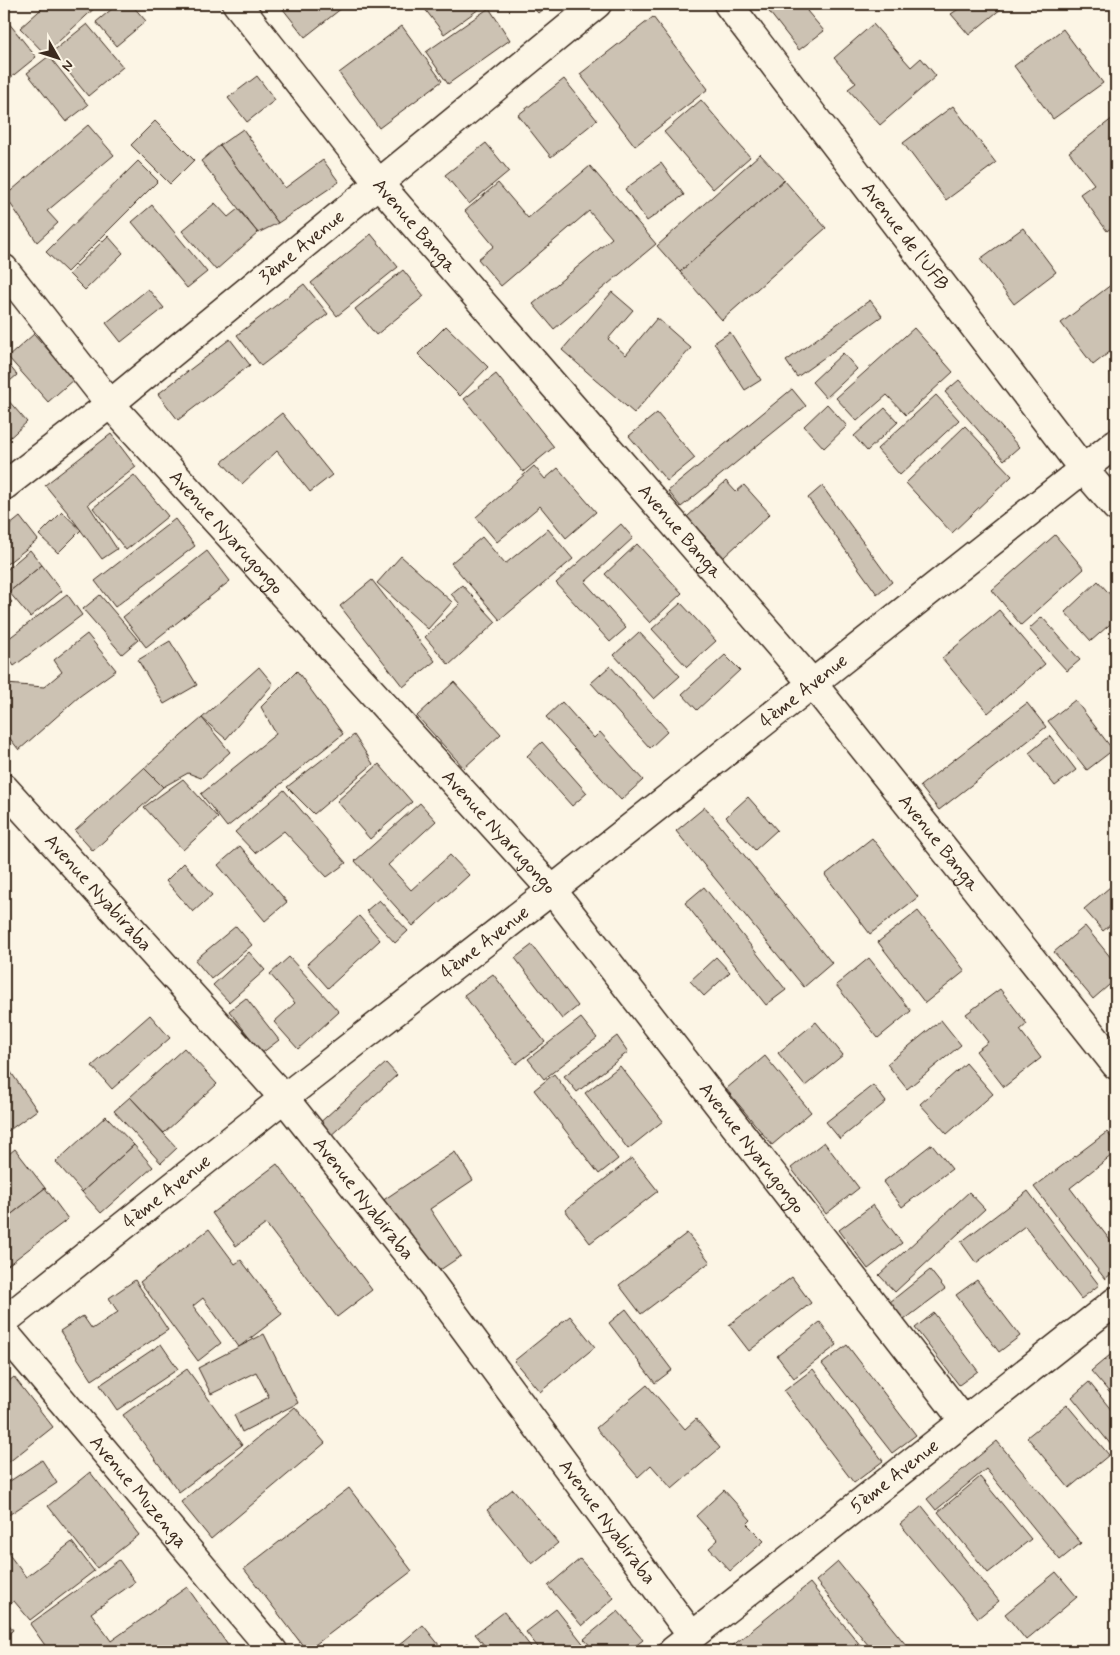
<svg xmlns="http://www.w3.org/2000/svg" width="1120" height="1655" viewBox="0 0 1120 1655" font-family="Mynerve,sans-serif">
<rect width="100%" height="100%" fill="#fcf5e5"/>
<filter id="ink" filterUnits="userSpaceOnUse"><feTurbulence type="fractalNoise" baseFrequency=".02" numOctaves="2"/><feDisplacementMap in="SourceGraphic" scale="10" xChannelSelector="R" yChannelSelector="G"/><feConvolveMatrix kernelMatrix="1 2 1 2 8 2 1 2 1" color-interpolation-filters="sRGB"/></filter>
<g filter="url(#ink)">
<g fill="#ccc2b3" stroke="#3b2a1e">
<polygon points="47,4 99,4 45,54 20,28"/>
<polygon points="118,4 131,4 146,21 116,46 96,22"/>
<polygon points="279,4 347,4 305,37"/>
<polygon points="421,4 486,4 444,34"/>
<polygon points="530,4 549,4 538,13"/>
<polygon points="763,4 816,4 807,11 824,31 799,50"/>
<polygon points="957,4 1007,4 969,35 951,14 960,8"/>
<polygon points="489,8 510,40 448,84 426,52"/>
<polygon points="653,17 708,89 635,146 580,74"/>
<polygon points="8,22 36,57 4,83 4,26"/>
<polygon points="87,24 123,67 88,96 52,52"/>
<polygon points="873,24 911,67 921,58 936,76 880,125 848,89 856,83 834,58"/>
<polygon points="402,26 442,81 379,128 339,73"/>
<polygon points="1063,29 1103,83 1053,119 1014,66"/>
<polygon points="49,56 88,105 66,122 27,73"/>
<polygon points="257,76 275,100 247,122 228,98"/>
<polygon points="564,79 597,120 551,157 518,115"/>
<polygon points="701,100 750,157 713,189 664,132"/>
<polygon points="953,106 996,163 946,200 903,143"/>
<polygon points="1113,118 1116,123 1116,224 1107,231 1080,194 1094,184 1069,152"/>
<polygon points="155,121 194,160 170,184 131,145"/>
<polygon points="88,125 114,155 47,211 58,223 37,242 5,196"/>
<polygon points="243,129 285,188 323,160 339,182 278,223 220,145"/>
<polygon points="486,143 509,171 469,204 445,175"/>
<polygon points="220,145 278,223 258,233 201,161"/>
<polygon points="760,154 784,180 680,272 657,246"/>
<polygon points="138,161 158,181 67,272 46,252"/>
<polygon points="661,163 684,195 647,221 625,189"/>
<polygon points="590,166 656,244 554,329 533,304 612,238 589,211 501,286 478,259 494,246 465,211 498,183 528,218"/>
<polygon points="784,180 826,228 722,320 680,272"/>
<polygon points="215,203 228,217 238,209 258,233 216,270 182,231"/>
<polygon points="152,205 207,272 187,288 132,222"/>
<polygon points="1023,228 1056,272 1014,304 980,259"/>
<polygon points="371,234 398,267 337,316 311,283"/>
<polygon points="108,236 123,253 85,290 69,274"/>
<polygon points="403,270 424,296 376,335 355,309"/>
<polygon points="1116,281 1116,347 1093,365 1061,323"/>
<polygon points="304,284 328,314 261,366 237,335"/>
<polygon points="148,289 164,308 121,342 106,323"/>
<polygon points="612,292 633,310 608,339 626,355 657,318 691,348 634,413 562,350"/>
<polygon points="870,300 882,316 797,377 786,361"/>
<polygon points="446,326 488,367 460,396 418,354"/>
<polygon points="914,328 953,372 906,415 887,395 857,421 836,398"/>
<polygon points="730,332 761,380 745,390 714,343"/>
<polygon points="34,334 74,379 48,402 8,357"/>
<polygon points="230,339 250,365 178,420 158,394"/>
<polygon points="843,353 857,369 826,398 812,382"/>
<polygon points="4,359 17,375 4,386"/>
<polygon points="496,374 554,447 523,472 464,399"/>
<polygon points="959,380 1019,447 1004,460 945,392"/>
<polygon points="792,389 806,406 681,507 668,491"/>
<polygon points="936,395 959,420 900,475 877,449"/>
<polygon points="7,399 27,422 4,443 4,402"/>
<polygon points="827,404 847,426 824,448 804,426"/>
<polygon points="885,408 898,422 867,451 854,436"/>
<polygon points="282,413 332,475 310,492 277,451 242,484 222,462"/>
<polygon points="657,413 695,458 667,481 629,436"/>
<polygon points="965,426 1012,476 952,533 906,483"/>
<polygon points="111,434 136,467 88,504 117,549 102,559 68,513 45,485"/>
<polygon points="534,466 545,479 558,468 596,512 566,538 540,506 497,542 476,517"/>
<polygon points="134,475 168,516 126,550 93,508"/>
<polygon points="726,481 736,492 744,485 770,514 724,557 687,517"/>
<polygon points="822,486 892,582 877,594 808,498"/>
<polygon points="62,512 81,530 58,553 39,535"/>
<polygon points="20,517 38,540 4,566 4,530"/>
<polygon points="175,519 195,546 115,607 95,581"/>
<polygon points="621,524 633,538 585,582 626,628 610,642 556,583"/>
<polygon points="548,529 573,559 500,620 451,563 482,537 505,564"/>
<polygon points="1055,535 1084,569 1021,625 992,590"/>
<polygon points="637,544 682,593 650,623 605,574"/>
<polygon points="30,550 42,565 9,592 4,585 4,572"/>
<polygon points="207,551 230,581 146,647 123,617"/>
<polygon points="401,556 452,602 428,629 377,583"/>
<polygon points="42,565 62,591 30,617 9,592"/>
<polygon points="372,580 435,661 403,687 340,606"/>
<polygon points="1098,581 1116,601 1116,619 1091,641 1065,612"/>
<polygon points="462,585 496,622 449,665 425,637 460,604 451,594"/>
<polygon points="4,593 12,602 4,609"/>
<polygon points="67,594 82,615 14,666 4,651 4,642"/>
<polygon points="100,595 138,640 122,654 83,609"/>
<polygon points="681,603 716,641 687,667 652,629"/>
<polygon points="999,610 1045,664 988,713 942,658"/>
<polygon points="1042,617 1080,660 1067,671 1029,629"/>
<polygon points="639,632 680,676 654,699 614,655"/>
<polygon points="87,634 116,670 80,696 19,750 4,731 4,680 6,684 44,687 62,672 54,660"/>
<polygon points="170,641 197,685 164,704 138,660"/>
<polygon points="725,655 740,670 697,710 682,694"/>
<polygon points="610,666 668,731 650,748 591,683"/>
<polygon points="259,667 273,684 226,739 202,718"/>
<polygon points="297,671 343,734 227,827 201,794 276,734 261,707"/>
<polygon points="454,682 501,734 464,768 417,716"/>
<polygon points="1075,700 1113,750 1087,770 1048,721"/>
<polygon points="562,702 594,738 600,732 643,780 621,800 546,717"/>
<polygon points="1027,703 1046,727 939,810 920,786"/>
<polygon points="202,718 230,752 201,778 188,773 163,787 144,768"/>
<polygon points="354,735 373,764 314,814 287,787"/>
<polygon points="1050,736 1076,770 1055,786 1029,753"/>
<polygon points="542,742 587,793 572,806 527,756"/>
<polygon points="379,764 412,802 370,839 337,801"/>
<polygon points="144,768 163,787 93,851 75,831"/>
<polygon points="183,779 218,818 183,850 144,807"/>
<polygon points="284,790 346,863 327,877 284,831 255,853 235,832"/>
<polygon points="748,797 777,830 755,850 726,817"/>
<polygon points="420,803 436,821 388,865 411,890 450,855 469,875 413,926 355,861"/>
<polygon points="705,807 832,963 804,987 676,831"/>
<polygon points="872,838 918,897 870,934 825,875"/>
<polygon points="240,846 287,902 265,921 218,865"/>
<polygon points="184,863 212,895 193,912 166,881"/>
<polygon points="1116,882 1116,920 1103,931 1084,909"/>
<polygon points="704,887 786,990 766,1005 685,903"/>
<polygon points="379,900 408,931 395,943 366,911"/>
<polygon points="918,911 965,971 925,1003 878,942"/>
<polygon points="359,916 380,940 328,988 307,964"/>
<polygon points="236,926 252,945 211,979 195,960"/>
<polygon points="1085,926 1116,964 1116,979 1093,999 1054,952"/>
<polygon points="532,945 578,1006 562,1019 515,958"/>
<polygon points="249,952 265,970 229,1002 213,985"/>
<polygon points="289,957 339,1012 298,1049 274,1022 295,1003 270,974"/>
<polygon points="716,957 730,972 704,996 690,981"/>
<polygon points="869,958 911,1011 878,1038 836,985"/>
<polygon points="493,974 545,1042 516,1064 464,995"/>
<polygon points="1000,989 1027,1024 1020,1030 1041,1058 1004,1087 976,1051 988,1042 966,1014"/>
<polygon points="246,998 279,1040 262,1053 229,1011"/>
<polygon points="150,1015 170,1038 112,1089 92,1066"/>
<polygon points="581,1018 597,1038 544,1079 528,1059"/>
<polygon points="941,1020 961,1045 907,1089 887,1064"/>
<polygon points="816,1022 843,1055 805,1086 778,1053"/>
<polygon points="617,1036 628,1052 577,1092 564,1076"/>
<polygon points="184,1048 217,1084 164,1133 130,1097"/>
<polygon points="765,1056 811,1112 772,1145 726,1089"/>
<polygon points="386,1063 397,1075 327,1139 316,1126"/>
<polygon points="966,1063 993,1094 947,1134 920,1104"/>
<polygon points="6,1065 37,1110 4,1134 4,1067"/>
<polygon points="620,1066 663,1121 628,1149 585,1093"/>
<polygon points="554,1074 618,1159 599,1174 534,1090"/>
<polygon points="873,1085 886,1102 840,1139 826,1122"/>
<polygon points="130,1097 177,1148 161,1163 114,1111"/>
<polygon points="106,1116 134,1145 82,1192 56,1162"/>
<polygon points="1107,1132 1116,1143 1116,1152 1070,1188 1116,1248 1116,1270 1105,1279 1034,1187"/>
<polygon points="824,1142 859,1188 826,1214 791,1168"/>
<polygon points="932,1144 952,1169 902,1207 883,1182"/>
<polygon points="134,1145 153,1167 101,1213 82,1192"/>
<polygon points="15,1149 45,1188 4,1220 4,1158"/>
<polygon points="455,1152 473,1180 430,1209 461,1256 431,1276 382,1201"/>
<polygon points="632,1158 658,1191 590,1243 565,1210"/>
<polygon points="277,1164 372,1290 337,1317 266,1224 236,1246 212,1213"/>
<polygon points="45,1188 68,1219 4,1268 4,1220"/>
<polygon points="1028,1191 1099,1285 1081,1299 1025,1226 976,1263 961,1242"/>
<polygon points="969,1192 985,1209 895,1292 879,1275"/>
<polygon points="873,1205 902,1243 868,1269 839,1230"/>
<polygon points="209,1229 235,1264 241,1260 282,1314 239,1347 203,1298 193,1306 221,1343 198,1361 140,1282"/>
<polygon points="687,1233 710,1262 641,1314 619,1285"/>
<polygon points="930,1270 945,1289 904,1320 890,1302"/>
<polygon points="792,1277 811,1303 749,1351 729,1325"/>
<polygon points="135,1280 168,1330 92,1380 60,1331 83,1316 92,1329 118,1312 109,1298"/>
<polygon points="977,1280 1020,1336 999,1352 956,1295"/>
<polygon points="626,1309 672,1370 655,1383 609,1323"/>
<polygon points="934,1313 978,1371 959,1385 915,1328"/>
<polygon points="570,1316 595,1347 540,1392 514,1361"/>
<polygon points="820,1322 837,1345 794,1378 777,1356"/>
<polygon points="264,1334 298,1403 242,1432 234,1415 269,1397 256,1372 211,1394 198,1368"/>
<polygon points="161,1344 178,1369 117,1410 100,1385"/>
<polygon points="847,1345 916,1435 892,1453 822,1364"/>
<polygon points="1116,1350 1116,1388 1110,1393 1091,1371"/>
<polygon points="187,1369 242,1445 179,1492 123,1415"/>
<polygon points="813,1369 883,1461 854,1483 784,1391"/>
<polygon points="14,1377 53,1427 4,1466 4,1385"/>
<polygon points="1089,1382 1116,1416 1116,1451 1072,1397"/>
<polygon points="647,1385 685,1429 696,1419 720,1448 672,1489 651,1465 638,1477 596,1428"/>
<polygon points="1067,1405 1109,1455 1069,1488 1027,1437"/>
<polygon points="295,1407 325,1443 211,1539 181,1502"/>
<polygon points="997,1441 1081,1543 1060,1560 986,1469 936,1510 927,1499"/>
<polygon points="42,1460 57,1483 4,1518 4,1485"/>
<polygon points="90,1472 139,1535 97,1568 48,1506"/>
<polygon points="980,1477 1031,1539 988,1573 938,1512"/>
<polygon points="349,1488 412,1571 307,1651 244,1569"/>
<polygon points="513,1489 558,1543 532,1564 487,1510"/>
<polygon points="724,1490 751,1520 747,1524 764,1541 730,1571 709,1548 718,1540 696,1516"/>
<polygon points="922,1506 999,1601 978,1618 900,1524"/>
<polygon points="72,1542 94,1571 30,1620 14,1601 4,1609 4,1548 26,1577"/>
<polygon points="580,1559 614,1598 582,1626 548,1586"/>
<polygon points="119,1560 135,1582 91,1613 111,1641 187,1587 232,1651 49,1651 30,1624"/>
<polygon points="838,1562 911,1651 873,1651 816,1581"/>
<polygon points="1056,1572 1077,1597 1026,1640 1005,1614"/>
<polygon points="810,1583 865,1651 726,1651"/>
<polygon points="556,1609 589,1651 541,1651 526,1632"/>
<polygon points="618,1611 643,1640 629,1651 595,1651 584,1639"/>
<polygon points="504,1612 534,1651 489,1651 475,1634"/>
<polygon points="4,1618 13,1630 4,1638"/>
<polygon points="423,1625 444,1651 392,1651"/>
<polygon points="468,1643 474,1651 457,1651"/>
</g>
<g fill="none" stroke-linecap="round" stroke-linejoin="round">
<g stroke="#3b2a1e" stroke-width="31">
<g id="street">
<path id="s1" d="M237 4 379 184 812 683 1116 1065"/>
<path id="s2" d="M728 4 1083 469 1116 507"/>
<path id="s3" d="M4 269 110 404 552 890 964 1421"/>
<path id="s4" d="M4 486 110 404 597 4"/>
<path id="s5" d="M4 788 284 1098 431 1283 692 1636"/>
<path id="s6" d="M4 1321 284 1098 552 890 1116 443"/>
<path id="s7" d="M4 1332 273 1651"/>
<path id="s8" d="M673 1651 1116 1301"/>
</g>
</g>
<use href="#street" stroke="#fcf5e5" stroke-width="28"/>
</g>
</g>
<g text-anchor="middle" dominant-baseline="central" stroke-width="4" stroke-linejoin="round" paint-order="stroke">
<g font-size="19" fill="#3b2a1e" stroke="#fcf5e5">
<text stroke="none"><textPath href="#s1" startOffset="284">Avenue Banga</textPath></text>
<text stroke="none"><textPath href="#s2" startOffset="292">Avenue de l'UFB</textPath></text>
<text stroke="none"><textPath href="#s4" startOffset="382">3ème Avenue</textPath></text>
<text stroke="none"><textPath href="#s1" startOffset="689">Avenue Banga</textPath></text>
<text stroke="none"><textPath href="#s3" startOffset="345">Avenue Nyarugongo</textPath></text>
<text stroke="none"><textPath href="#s6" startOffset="1018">4ème Avenue</textPath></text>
<text stroke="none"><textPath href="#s3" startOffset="750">Avenue Nyarugongo</textPath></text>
<text stroke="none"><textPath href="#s1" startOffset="1094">Avenue Banga</textPath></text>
<text stroke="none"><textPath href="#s5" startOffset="141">Avenue Nyabiraba</textPath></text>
<text stroke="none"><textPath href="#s6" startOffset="612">4ème Avenue</textPath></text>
<text stroke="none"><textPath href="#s3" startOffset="1155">Avenue Nyarugongo</textPath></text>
<text stroke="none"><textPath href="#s6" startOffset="208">4ème Avenue</textPath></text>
<text stroke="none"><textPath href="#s5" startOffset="546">Avenue Nyabiraba</textPath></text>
<text stroke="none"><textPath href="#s8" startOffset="282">5ème Avenue</textPath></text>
<text stroke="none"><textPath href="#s7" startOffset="209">Avenue Muzenga</textPath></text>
<text stroke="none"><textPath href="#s5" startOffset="951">Avenue Nyabiraba</textPath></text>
</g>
</g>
<rect width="1120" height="1655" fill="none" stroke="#fcf5e5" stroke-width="20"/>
<rect x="10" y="10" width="1100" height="1635" fill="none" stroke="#3b2a1e" stroke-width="2" filter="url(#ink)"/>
<g transform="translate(58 58) rotate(129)" stroke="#fcf5e5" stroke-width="4" paint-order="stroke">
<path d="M0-4L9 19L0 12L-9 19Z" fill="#3b2a1e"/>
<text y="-8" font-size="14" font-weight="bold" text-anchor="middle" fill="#3b2a1e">N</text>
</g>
</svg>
